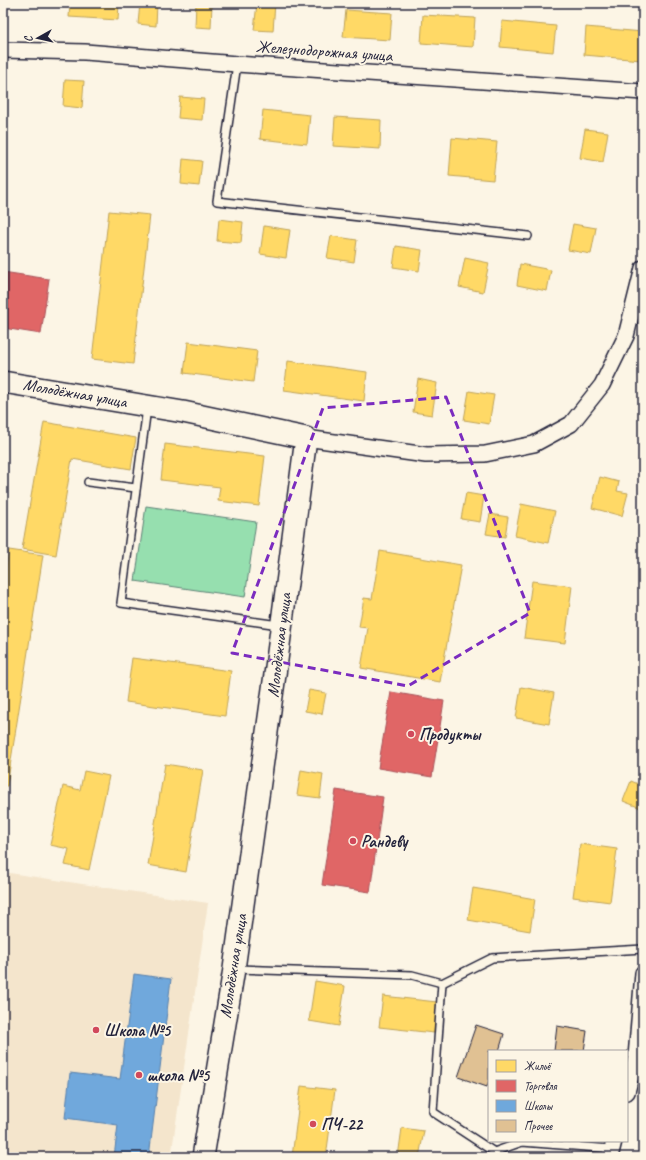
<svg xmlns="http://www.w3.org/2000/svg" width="646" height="1160" viewBox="0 0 646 1160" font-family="Caveat,sans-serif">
<rect width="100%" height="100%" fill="#fcf5e5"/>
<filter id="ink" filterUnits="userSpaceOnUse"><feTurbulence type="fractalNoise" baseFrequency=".025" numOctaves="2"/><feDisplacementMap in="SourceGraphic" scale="8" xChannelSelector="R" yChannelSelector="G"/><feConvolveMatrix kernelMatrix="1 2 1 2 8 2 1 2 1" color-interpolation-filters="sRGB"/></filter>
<g filter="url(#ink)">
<polygon fill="#f4e5cc" points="3,872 208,903 171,1157 3,1157"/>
<polygon fill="#96dfaf" stroke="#5c8075" points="146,506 256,522 245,597 135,581"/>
<g fill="#ffd966" stroke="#bda259">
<polygon points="70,3 119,3 118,20 69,17"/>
<polygon points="140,3 157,3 156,26 138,24"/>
<polygon points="196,3 212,3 211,28 195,27"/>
<polygon points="257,3 275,3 273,31 254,30"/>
<polygon points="346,10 392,13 390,40 343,37"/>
<polygon points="423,15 475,18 473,47 421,43"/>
<polygon points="502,21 556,26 553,52 500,47"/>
<polygon points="586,27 643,32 641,60 584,55"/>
<polygon points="65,80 84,81 82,108 63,106"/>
<polygon points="180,97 204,99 202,120 178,118"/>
<polygon points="263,110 310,115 307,144 260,139"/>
<polygon points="335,117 381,120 380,149 333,146"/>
<polygon points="585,129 608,132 603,162 580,158"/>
<polygon points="452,138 497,142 493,180 449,176"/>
<polygon points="183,159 202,161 199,186 181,184"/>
<polygon points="109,211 150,215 133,364 92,359"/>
<polygon points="219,219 243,222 241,243 217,241"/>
<polygon points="573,224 596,228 591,254 568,250"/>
<polygon points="264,226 290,230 286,258 260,254"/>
<polygon points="331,236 357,240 354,262 327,258"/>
<polygon points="396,246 422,250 419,271 393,267"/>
<polygon points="465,258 489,263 483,292 459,287"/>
<polygon points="520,264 551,270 547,291 517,285"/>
<polygon points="188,342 257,351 253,382 184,373"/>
<polygon points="288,361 367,372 364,401 284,390"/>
<polygon points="418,379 437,383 432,415 413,412"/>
<polygon points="469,391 494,395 489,424 464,420"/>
<polygon points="44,422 136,438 131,469 72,459 56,555 22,549"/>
<polygon points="165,444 265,456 259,506 218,501 220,487 161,480"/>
<polygon points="600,477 619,482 617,491 628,493 622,516 592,508"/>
<polygon points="466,493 484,496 480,522 461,519"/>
<polygon points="521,504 555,511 548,543 515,536"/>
<polygon points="490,514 508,517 505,537 486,534"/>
<polygon points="9,550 43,555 7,786 3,786 3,587"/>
<polygon points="380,551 461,565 440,682 361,668 368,628 359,627 364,598 372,599"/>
<polygon points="532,581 572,586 565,643 524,638"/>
<polygon points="132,658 231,671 225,716 126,702"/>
<polygon points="521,687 554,693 549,724 516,718"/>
<polygon points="309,690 326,693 322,714 305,711"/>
<polygon points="165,764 203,770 186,872 148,865"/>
<polygon points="301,770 323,774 320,798 297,795"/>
<polygon points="84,771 109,776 89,870 65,865 69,849 50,845 63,786 80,790"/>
<polygon points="631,781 643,786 643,809 623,801"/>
<polygon points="580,844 617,849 610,902 573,897"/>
<polygon points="473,888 535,899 530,931 468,920"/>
<polygon points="315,981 345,986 339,1026 309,1021"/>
<polygon points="383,996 437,1002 434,1033 379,1027"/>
<polygon points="301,1086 335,1090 326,1157 292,1157"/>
<polygon points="402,1128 424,1131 419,1157 398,1157"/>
</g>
<g fill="#e06666" stroke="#a75259">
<polygon points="3,272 49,279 41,334 3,328"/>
<polygon points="391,692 444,701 432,777 378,768"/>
<polygon points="336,790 383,797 370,892 322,885"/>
</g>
<polygon fill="#6fa8dc" stroke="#5880ac" points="134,974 171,979 149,1157 114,1157 118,1125 65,1118 70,1073 120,1079"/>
<g fill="#e0c193" stroke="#22223b">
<polygon points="476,1025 504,1034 499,1051 489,1051 489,1080 487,1087 458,1077"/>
<polygon points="557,1026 587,1031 584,1051 554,1051"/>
</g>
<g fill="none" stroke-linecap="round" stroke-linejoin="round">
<g stroke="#22223b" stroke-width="10">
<g id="lane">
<polyline points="237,64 217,201 528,236"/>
<polyline points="147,408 121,603 279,625"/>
<polyline points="88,482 136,488"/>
<polyline points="236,969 412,975 442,983 492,958 643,949"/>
<polyline points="442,983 433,1112 494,1152 494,1157"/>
<polyline points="494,1152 522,1142 612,1149"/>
</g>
</g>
<g stroke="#22223b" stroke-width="18">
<g id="street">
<polyline points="3,50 85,52 237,64 643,92"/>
<polyline points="306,438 426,455 485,454 534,444 571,424 602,385 626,336 643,268"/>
<polyline points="627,1092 636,1057 643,973"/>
<polyline points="610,1157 614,1141"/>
</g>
</g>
<g stroke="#22223b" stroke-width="24">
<polyline id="secondary" points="3,382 183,412 306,438 277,660 234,969 203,1157"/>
</g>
<use href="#lane" stroke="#fcf5e5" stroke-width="7"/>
<use href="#street" stroke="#fcf5e5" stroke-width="15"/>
<use href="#secondary" stroke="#fcf5e5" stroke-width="21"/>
</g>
</g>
<path fill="none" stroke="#7b2cbf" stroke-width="3" stroke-dasharray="8 5" stroke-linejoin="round" d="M446 397 530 613 408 686 232 653 323 408Z"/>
<g fill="#d1495b" stroke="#fcf5e5" stroke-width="1.5">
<circle cx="411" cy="734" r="4"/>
<circle cx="353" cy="841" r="4"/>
<circle cx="96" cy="1030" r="4"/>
<circle cx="139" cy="1075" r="4"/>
<circle cx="313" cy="1124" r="4"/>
</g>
<g text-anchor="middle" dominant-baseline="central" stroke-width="4" stroke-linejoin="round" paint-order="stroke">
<g font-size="17" fill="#22223b" stroke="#fcf5e5">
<text transform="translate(324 51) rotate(4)">Железнодорожная улица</text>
<text transform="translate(75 393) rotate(10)">Молодёжная улица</text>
<text transform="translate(279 645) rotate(-83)">Молодёжная улица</text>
<text transform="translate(233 966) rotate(-81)">Молодёжная улица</text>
</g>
<g font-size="17" font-weight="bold" fill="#22223b" stroke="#fcf5e5" text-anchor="start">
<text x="419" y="734">Продукты</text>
<text x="361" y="841">Рандеву</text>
<text x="104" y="1030">Школа №5</text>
<text x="147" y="1075">школа №5</text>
<text x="321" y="1124">ПЧ-22</text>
</g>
</g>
<rect width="646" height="1160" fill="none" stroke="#fcf5e5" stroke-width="16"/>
<rect x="8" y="8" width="630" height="1144" fill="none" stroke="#22223b" stroke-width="1.5" filter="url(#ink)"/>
<rect x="488" y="1050" width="140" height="92" fill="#fcf5e5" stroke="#a5a1a1"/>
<rect x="496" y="1060" width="20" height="12" fill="#ffd966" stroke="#a5a1a1"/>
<text x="524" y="1070" font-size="12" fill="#22223b">Жильё</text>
<rect x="496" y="1080" width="20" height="12" fill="#e06666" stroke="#a5a1a1"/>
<text x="524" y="1090" font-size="12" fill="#22223b">Торговля</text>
<rect x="496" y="1100" width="20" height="12" fill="#6fa8dc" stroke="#a5a1a1"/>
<text x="524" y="1110" font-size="12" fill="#22223b">Школы</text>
<rect x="496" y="1120" width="20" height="12" fill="#e0c193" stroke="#a5a1a1"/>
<text x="524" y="1130" font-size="12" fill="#22223b">Прочее</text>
<g transform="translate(38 38) rotate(262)" stroke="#fcf5e5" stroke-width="3" paint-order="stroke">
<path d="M0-3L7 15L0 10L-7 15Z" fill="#22223b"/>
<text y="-6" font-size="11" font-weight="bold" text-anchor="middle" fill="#22223b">С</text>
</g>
</svg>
